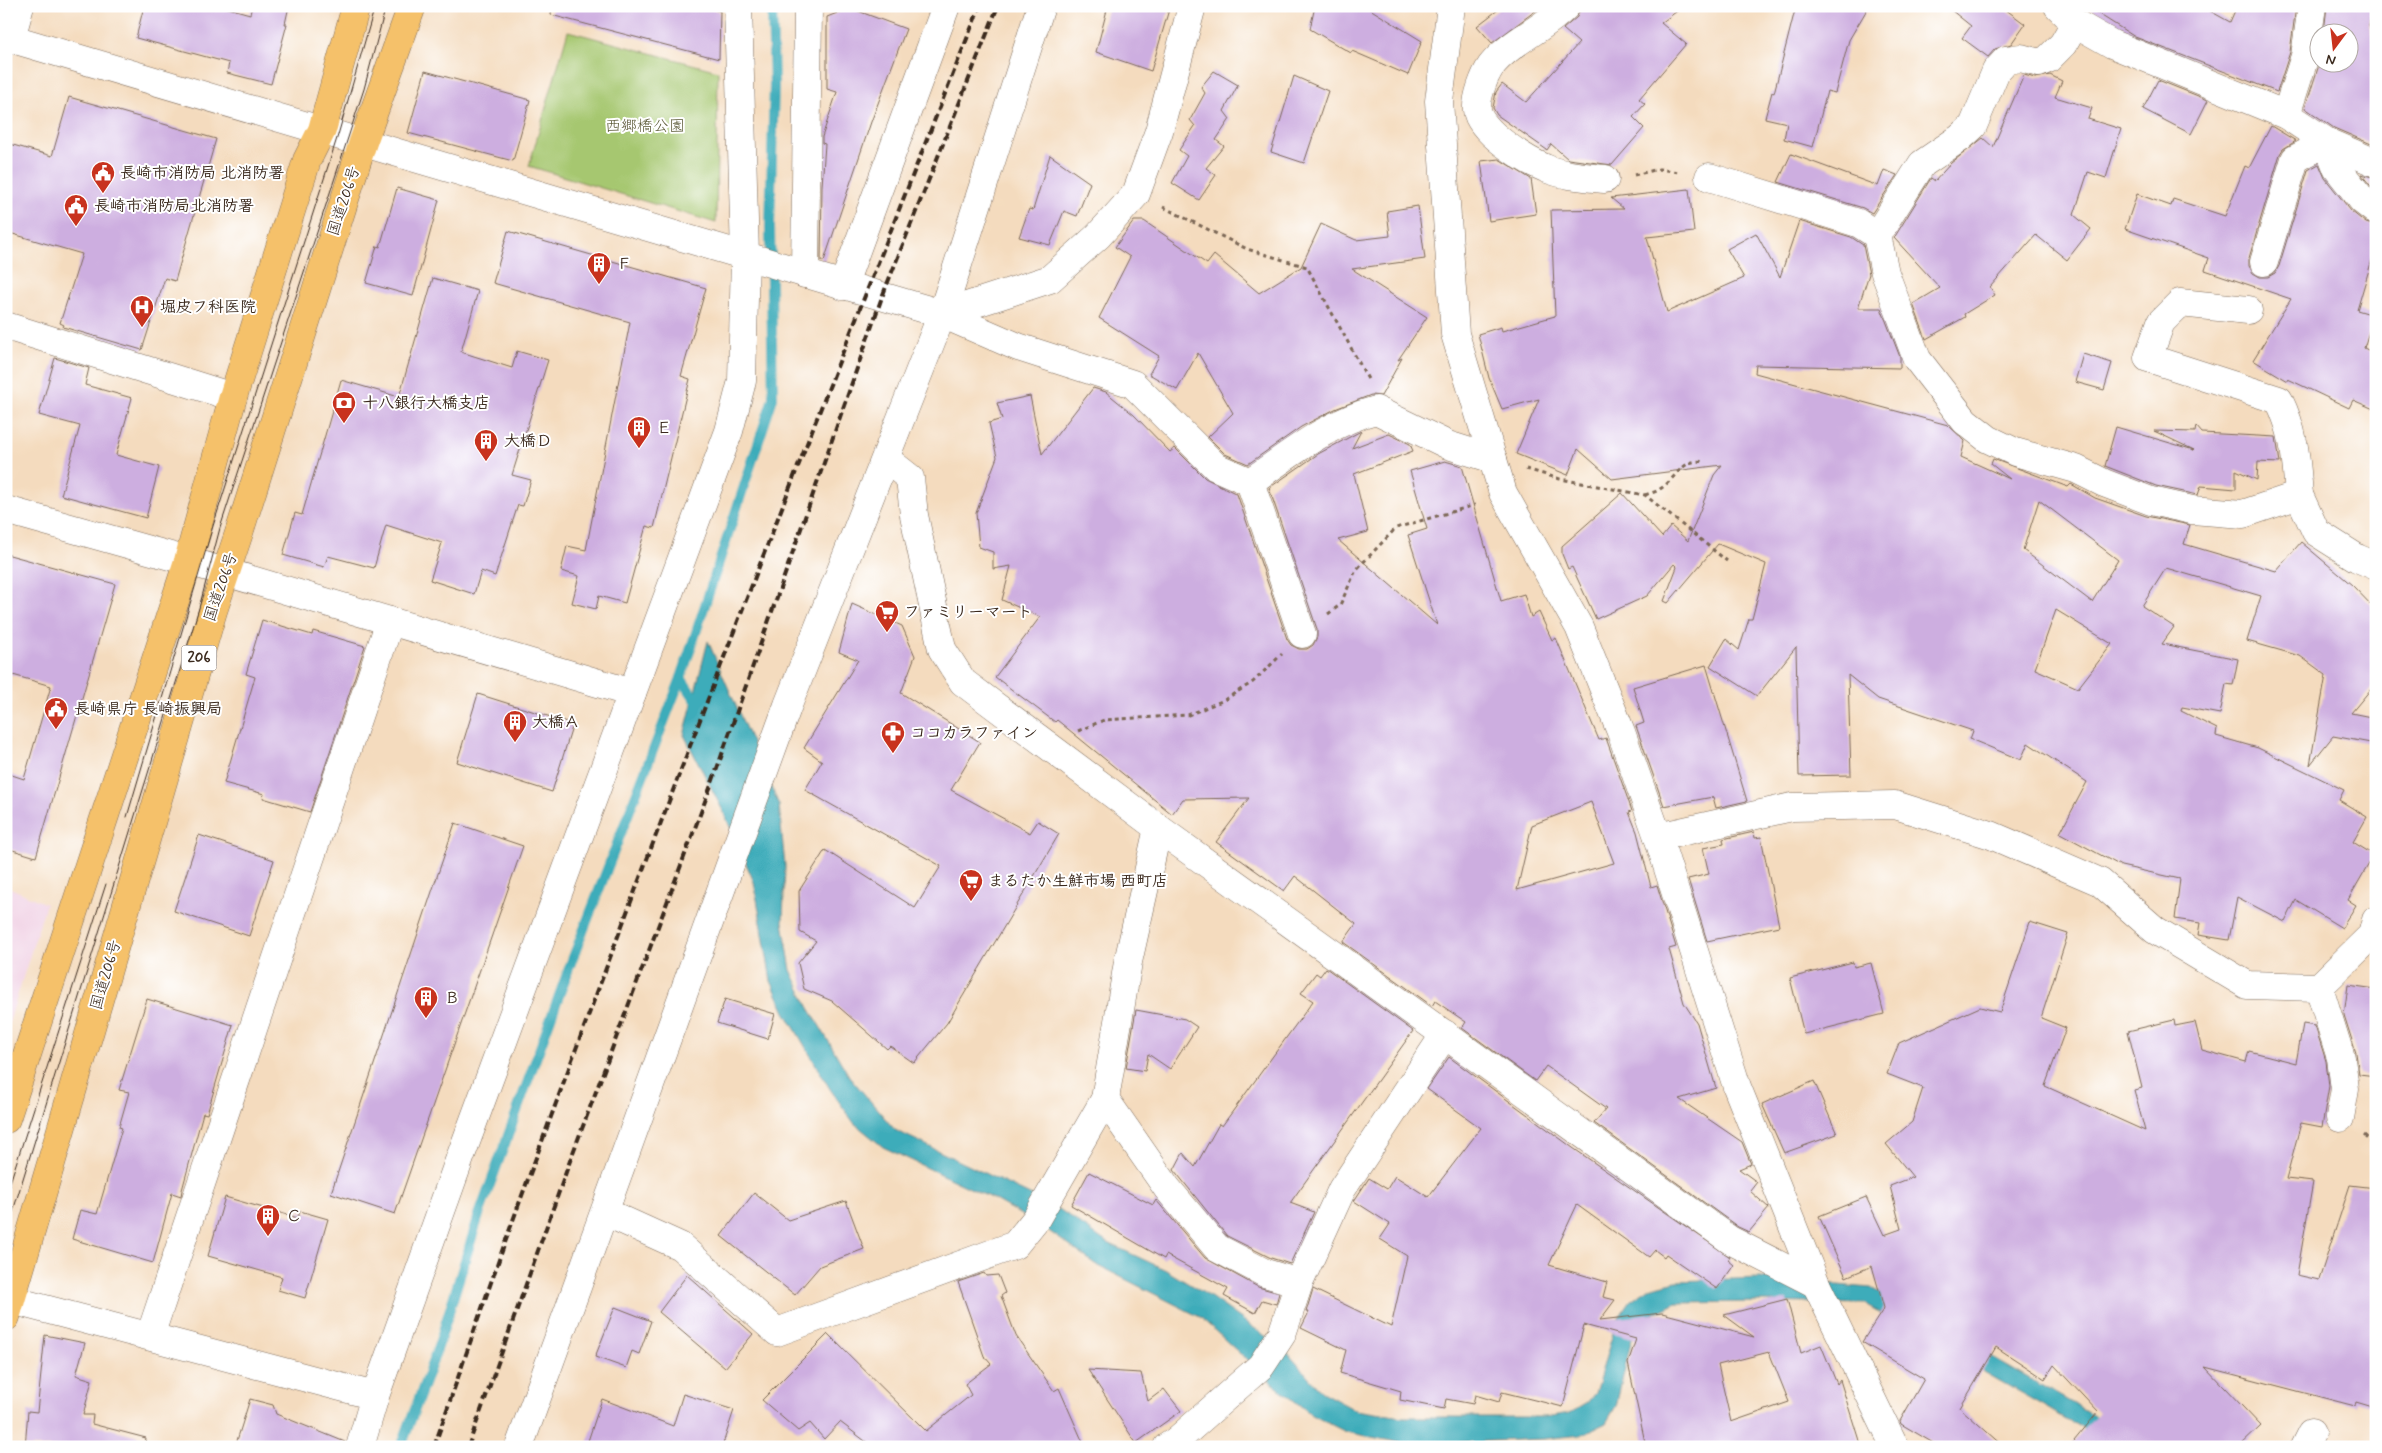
<svg xmlns="http://www.w3.org/2000/svg" width="2382" height="1453" viewBox="0 0 2382 1453" font-family="Mynerve,'Klee One',sans-serif">
<rect width="100%" height="100%" fill="#fff"/>
<filter id="ink" filterUnits="userSpaceOnUse"><feTurbulence type="fractalNoise" baseFrequency=".02" numOctaves="2"/><feDisplacementMap in="SourceGraphic" scale="10" xChannelSelector="R" yChannelSelector="G"/><feConvolveMatrix kernelMatrix="1 2 1 2 8 2 1 2 1" color-interpolation-filters="sRGB"/></filter>
<filter id="wash" filterUnits="userSpaceOnUse"><feTurbulence type="fractalNoise" baseFrequency=".0096" numOctaves="4" result="noise"/><feDisplacementMap in="SourceGraphic" scale="20" xChannelSelector="R" yChannelSelector="G"/><feGaussianBlur stdDeviation="1.12" result="paint"/><feColorMatrix in="noise" values="0 0 0 0 0 0 0 0 0 0 0 0 0 0 0 0 0 1.4 0 .05"/><feComposite in="paint" operator="in"/></filter>
<g filter="url(#wash)">
<rect width="100%" height="100%" fill="#f4dbbe"/>
<polygon fill="#f0d0e4" points="6,886 46,904 6,1032"/>
<polygon fill="#a6c76f" stroke="#707846" points="568,31 718,71 716,223 529,166"/>
<polygon fill="#3dacba" stroke="#3c6b6c" points="708,641 779,805 785,866 783,922 791,970 808,1006 849,1076 895,1130 1059,1209 1106,1242 1166,1270 1212,1298 1285,1350 1322,1392 1355,1410 1403,1417 1545,1417 1570,1413 1587,1403 1595,1393 1617,1320 1631,1300 1649,1288 1676,1281 1760,1278 1871,1288 2093,1415 2125,1447 2100,1447 2082,1428 1865,1304 1760,1302 1676,1303 1645,1318 1634,1330 1616,1406 1606,1423 1581,1435 1544,1439 1407,1444 1346,1432 1312,1415 1272,1383 1200,1317 1095,1264 1046,1229 993,1199 883,1147 854,1123 830,1089 785,1012 771,981 754,882 723,811 684,735"/>
<g fill="none" stroke-linecap="round" stroke-linejoin="round">
<g stroke="#3dacba" stroke-width="10">
<polyline points="681,678 701,708"/>
<polyline points="1476,1429 1478,1447"/>
<polyline points="401,1447 439,1344 479,1215 572,960 681,678 773,398 770,227 774,86 772,6"/>
</g>
</g>
<g id="blocks">
<g fill="#cdaee0" fill-rule="evenodd">
<polygon points="144,6 221,6 250,14 252,6 289,6 285,24 287,24 271,84 227,73 229,63 136,38"/>
<polygon points="552,6 702,6 720,11 719,59 551,15"/>
<polygon points="1108,6 1170,6 1151,71 1096,52"/>
<polygon points="1315,6 1365,6 1422,41 1408,75 1352,51 1351,53 1310,29"/>
<polygon points="1503,6 1542,6 1492,43 1477,26"/>
<polygon points="1581,6 1684,6 1661,23 1686,44 1639,99 1645,104 1633,117 1644,128 1612,165 1568,159 1551,144 1547,150 1497,115 1493,108 1496,92 1502,84 1526,102 1579,43 1563,29 1577,17"/>
<polygon points="1796,6 1869,6 1849,40 1835,93 1827,91 1813,147 1784,139 1787,123 1765,118 1772,92 1774,93"/>
<polygon points="1946,6 2001,6 2025,24 2011,44 1995,49 1988,57 1962,38 1971,26"/>
<polygon points="2086,6 2201,6 2230,22 2237,6 2296,6 2290,52 2277,92 2135,37"/>
<polygon points="2327,6 2373,6 2369,26 2376,47 2376,146 2334,128 2305,108 2320,62 2350,62 2350,32 2324,32"/>
<polygon points="850,8 906,29 871,122 824,261 821,261 822,186 825,144 822,143 822,137 837,92 827,89 827,17"/>
<polygon points="425,71 530,100 513,161 408,133"/>
<polygon points="1214,71 1238,85 1224,111 1230,119 1216,140 1224,146 1206,168 1216,175 1199,200 1172,183 1187,156 1179,150 1195,126 1190,120 1205,93 1201,87"/>
<polygon points="2024,75 2035,78 2050,75 2062,81 2055,97 2092,108 2088,119 2121,129 2106,178 2088,172 2074,215 2091,229 2067,260 2036,235 1990,287 1995,295 1964,314 1965,317 1926,339 1913,304 1940,288 1894,238 1931,178 1935,181 1951,163 1983,138 1993,147"/>
<polygon points="1294,76 1328,91 1304,163 1271,152"/>
<polygon points="2158,80 2208,100 2191,134 2143,109"/>
<polygon points="69,97 216,139 175,281 165,278 142,350 63,327 64,325 60,323 82,254 6,232 6,143 52,156"/>
<polygon points="2271,126 2296,141 2283,149 2280,154 2249,258 2249,266 2253,273 2260,277 2268,277 2275,273 2279,266 2308,170 2319,164 2325,178 2351,211 2366,223 2376,226 2376,246 2357,310 2374,315 2364,348 2376,354 2376,410 2353,400 2349,408 2288,379 2288,381 2253,360 2291,299 2205,270 2209,258 2125,229 2137,194 2171,206 2173,199 2225,216 2245,166 2249,168"/>
<polygon points="1791,154 1878,186 1884,170 1897,175 1872,213 1863,208 1778,182"/>
<polygon points="1050,155 1090,183 1077,216 1064,211 1050,245 1019,237 1029,209 1033,210"/>
<polygon points="1499,159 1531,179 1536,214 1489,221 1481,161"/>
<polygon points="2361,174 2376,178 2376,191 2374,190"/>
<polygon points="397,188 439,200 413,296 366,283 377,246 380,247"/>
<path d="M1689 189 1694 232 1647 237 1667 312 1744 278 1727 249 1756 233 1780 277 1799 221 1851 237 1863 245 1869 274 1858 308H1881L1900 357V368L1756 365 1755 373 1948 425 1965 441 1961 457 2010 479 1991 464 1993 459 2068 487 2071 484 2095 498 2146 516 2190 525 2184 544 2276 571 2301 542 2352 585 2376 610V683L2351 713 2376 718V744L2333 736 2310 765 2326 675 2300 656 2247 641 2261 596 2166 568 2142 606 2174 627 2162 644 2238 659 2233 685 2226 684 2220 714 2182 707 2181 711 2217 729 2216 736 2258 748 2344 790 2339 800 2367 817 2353 842 2374 855 2348 900 2356 905 2342 928 2296 900 2285 922 2237 897 2229 940 2198 935 2200 923 2175 919 2180 879 2121 866 2060 833 2087 782 2028 743 2021 760 1970 739 1973 731 1878 699 1848 675 1851 775 1799 776 1796 647 1757 696 1710 666 1726 639 1739 650 1749 619H1752L1766 564 1718 544 1668 603 1664 601 1677 567 1674 564 1647 596 1596 619 1572 567 1568 569 1562 554V546L1622 493 1662 537 1671 526 1688 541 1714 475 1722 465 1612 479 1578 449 1568 475 1516 454 1539 399 1502 409 1489 378 1478 334 1501 327 1502 331 1555 316 1551 210 1624 209 1611 198ZM2039 500 2118 560 2092 602 2023 550ZM2056 610 2112 644 2078 688 2035 669Z"/>
<polygon points="1418,206 1425,259 1352,269 1427,317 1398,360 1402,358 1381,396 1371,395 1335,409 1301,427 1248,464 1225,454 1208,437 1233,413 1198,353 1177,390 1149,374 1159,356 1099,318 1130,257 1115,247 1134,221 1144,221 1207,264 1214,255 1259,293 1301,267 1321,224 1356,240 1390,236 1387,211"/>
<polygon points="508,231 706,288 681,376 690,379 654,528 646,526 625,603 599,596 596,609 572,603 579,576 561,571 567,546 586,550 630,322 493,283"/>
<polygon points="433,278 478,291 461,352 512,368 517,351 548,360 512,475 531,480 523,506 518,505 495,576 481,571 474,594 430,580 442,543 386,525 374,568 328,556 324,567 283,555 295,513 302,515 341,380 399,397"/>
<polygon points="2083,354 2112,363 2104,390 2075,382"/>
<polygon points="55,358 89,368 85,385 132,398 116,455 159,467 146,518 61,495 80,426 39,415"/>
<path d="M1093 388 1106 392 1134 415 1170 452 1175 448 1205 478 1237 494 1287 639 1291 645 1299 649H1307L1313 645 1317 637V629L1269 488 1318 454 1361 431 1352 448 1389 434 1410 444 1413 451 1354 474 1368 532 1338 540 1437 625 1408 535 1427 529 1410 471 1445 461 1462 466 1501 601 1524 594 1531 617 1539 612 1552 640 1556 638 1599 740 1606 738 1632 811 1629 812 1637 832 1651 887 1657 885 1676 947 1669 949 1684 1003 1697 1023 1716 1088 1679 1099 1742 1142 1751 1164 1739 1169 1757 1182 1750 1191 1769 1208 1749 1232 1738 1227 1594 1123 1606 1109 1546 1066 1535 1081 1462 1028 1466 1022 1435 1001 1432 1006 1343 942 1356 924 1295 876 1284 891 1216 842 1249 798 1183 799 1172 814 1057 720 1055 722 995 677 1040 617 1002 600 1011 566 993 569V552L979 547 976 513 997 457 989 423 1002 419 997 403 1030 396 1042 454ZM1591 802 1614 863 1517 890 1532 825Z"/>
<polygon points="2196,426 2202,433 2276,437 2280,463 2258,462 2257,480 2236,470 2236,489 2201,486 2198,495 2156,486 2105,466 2116,427 2194,450 2154,431 2195,432"/>
<polygon points="6,554 115,584 36,857 6,848 6,773 24,779 51,686 6,673"/>
<polygon points="852,604 902,626 915,656 901,693 980,742 951,790 1030,833 1038,821 1059,834 947,1023 914,1063 890,1046 887,1049 832,1001 804,989 798,963 816,941 800,932 799,891 825,850 915,908 941,866 805,790 822,761 804,748 858,660 839,652"/>
<polygon points="262,620 312,635 313,631 365,646 310,812 263,798 264,794 224,783 255,677 246,674"/>
<polygon points="1706,665 1747,801 1716,808 1713,797 1664,806 1636,726 1644,723 1633,687"/>
<polygon points="478,694 573,724 552,792 457,762"/>
<polygon points="455,823 523,846 395,1214 331,1193"/>
<polygon points="1754,832 1755,838 1761,837 1779,926 1707,941 1688,879 1709,874 1703,848 1724,844 1723,839"/>
<polygon points="199,835 274,860 249,936 174,911"/>
<polygon points="2030,922 2068,934 2041,1018 2066,1028 2045,1086 2145,1131 2134,1090 2142,1088 2128,1031 2174,1020 2175,1026 2195,1022 2202,1050 2246,1062 2249,1051 2296,1063 2303,1024 2315,1026 2326,1061 2329,1086 2322,1127 2301,1123 2286,1179 2313,1182 2297,1275 2319,1280 2350,1185 2376,1188 2376,1408 2356,1402 2355,1406 2205,1367 2261,1426 2239,1447 2069,1447 2098,1412 2054,1365 2045,1379 1996,1347 1960,1408 2004,1447 1940,1447 1901,1424 1900,1421 1924,1379 1862,1342 1884,1308 1872,1266 1846,1277 1819,1216 1866,1197 1884,1235 1901,1229 1890,1186 1913,1177 1886,1144 1912,1122 1923,1088 1887,1074 1899,1043 1980,1007 2000,1012"/>
<polygon points="1853,962 1854,967 1871,963 1884,1014 1804,1034 1790,978"/>
<polygon points="1326,968 1413,1031 1290,1203 1314,1212 1290,1264 1271,1258 1227,1236 1174,1170 1183,1153 1195,1167 1219,1124 1222,1126 1313,1001 1301,993 1316,973 1320,976"/>
<polygon points="2348,985 2376,989 2376,1076 2359,1074 2356,1053 2344,1015"/>
<polygon points="147,999 233,1025 207,1114 203,1113 182,1190 181,1196 172,1193 153,1263 72,1239 80,1210 97,1214 122,1128 119,1127 129,1092 119,1090"/>
<polygon points="725,999 775,1014 768,1039 717,1023"/>
<polygon points="1136,1010 1185,1019 1197,1027 1170,1069 1148,1054 1145,1071 1126,1068"/>
<path d="M1449 1057 1573 1148 1730 1257 1728 1260 1734 1265 1717 1289 1666 1254 1664 1257 1655 1250 1649 1257 1577 1205 1549 1265 1607 1282 1603 1297 1615 1300 1600 1320 1662 1313 1754 1337 1724 1315 1787 1299 1801 1353 1821 1345 1837 1384 1840 1380 1861 1447H1646L1628 1363 1636 1339 1584 1325 1563 1407 1502 1392 1499 1402 1475 1395 1473 1404 1446 1399 1444 1409 1400 1400 1401 1391 1340 1373 1346 1350 1301 1328 1309 1312H1306L1313 1289 1391 1327 1407 1256 1380 1239 1390 1224 1354 1201 1369 1178 1387 1189 1395 1176 1428 1197 1481 1128 1427 1089ZM1769 1352 1789 1402 1731 1422 1718 1365Z"/>
<polygon points="1814,1081 1837,1134 1784,1153 1762,1104"/>
<polygon points="1089,1172 1153,1205 1156,1200 1205,1258 1258,1287 1279,1293 1276,1304 1262,1300 1255,1313 1224,1296 1228,1289 1166,1255 1164,1259 1071,1205"/>
<polygon points="754,1193 788,1220 846,1201 864,1249 820,1266 795,1295 721,1236"/>
<polygon points="225,1197 298,1218 300,1211 328,1219 305,1298 278,1290 282,1277 208,1256"/>
<polygon points="984,1273 986,1276 998,1275 1005,1293 1001,1296 1016,1336 1054,1391 1059,1388 1085,1447 873,1447 840,1422 824,1439 810,1423 798,1431 762,1400 828,1334 926,1431 971,1395 965,1384 991,1364 984,1356 958,1282"/>
<polygon points="687,1275 753,1334 725,1368 659,1312"/>
<polygon points="615,1307 651,1321 639,1354 632,1351 626,1368 595,1357"/>
<polygon points="45,1335 85,1343 76,1375 92,1380 83,1415 93,1415 92,1424 146,1438 144,1447 25,1447 28,1411 37,1412"/>
<polygon points="1088,1370 1141,1373 1148,1401 1164,1389 1181,1411 1136,1443"/>
<polygon points="683,1394 734,1410 722,1447 586,1447 602,1399 673,1426"/>
<polygon points="250,1399 273,1405 276,1414 345,1442 345,1447 235,1447"/>
</g>
</g>
</g>
<g filter="url(#ink)">
<use href="#blocks" fill-opacity="0" stroke="#7c6856" stroke-width="1"/>
<g fill="none" stroke-linecap="round" stroke-linejoin="round">
<g stroke="#7c6856" stroke-width="29">
<g id="minor">
<polyline points="1451,6 1439,101 1455,334 1503,493 1579,627 1621,732 1658,837 1737,1087 1816,1284 1895,1447"/>
<path d="M1566 6C1544 29 1511 41 1491 66 1484 76 1476 98 1477 110 1479 131 1527 161 1545 168 1564 176 1585 177 1605 179"/>
<polyline points="2058,6 2075,23 2112,44 2286,115 2327,142 2337,168 2363,201 2376,211"/>
<polyline points="2075,23 2063,44 2048,59 2039,63 2021,58 2006,60 1996,71 1973,126 1960,138 1922,164 1877,235 1885,273 1917,359 1965,421 1988,439 2015,452 2076,469 2104,483 2151,501 2192,510 2243,514 2299,495 2316,532 2357,558 2376,566"/>
<path d="M6 37 942 314 1018 347 1133 384 1216 467 1250 482C1289 455 1329 422 1376 410L1448 445 1493 459"/>
<polyline points="11,38 20,6"/>
<polyline points="2286,115 2305,56 2312,6"/>
<polyline points="1709,177 1858,223 1877,235"/>
<polyline points="2264,262 2295,159 2327,142 2376,163"/>
<polyline points="805,274 808,6"/>
<polyline points="843,286 946,6"/>
<path d="M2248 310 2180 303 2161 322 2148 358 2279 400C2295 433 2296 459 2299 495"/>
<polyline points="942,314 1050,279 1098,236 1136,194 1159,131 1192,6"/>
<polyline points="6,326 233,397"/>
<polyline points="886,459 910,478 914,515 942,649 963,682 1158,828 1730,1240 1816,1284"/>
<polyline points="1250,482 1302,634"/>
<polyline points="6,510 188,561 632,693"/>
<polyline points="1658,837 1792,807 1895,805 1991,835 2100,882 2155,930 2247,985 2319,987 2372,935 2376,920"/>
<polyline points="2319,987 2341,1058 2345,1089 2340,1118"/>
<polyline points="1105,1099 1167,1188 1217,1248 1265,1273 1299,1283"/>
<polyline points="605,1212 680,1246 777,1332 1015,1245 1036,1219 1105,1099 1128,962 1158,828"/>
<polyline points="11,1300 375,1396"/>
<polyline points="150,1336 390,621"/>
<polyline points="360,1447 375,1396 460,1158 729,431 742,381 745,256 738,6"/>
<polyline points="519,1447 788,705 942,314 1041,6"/>
<polyline points="1167,1447 1176,1441 1261,1366 1282,1334 1299,1283 1342,1189 1445,1034"/>
<polyline points="2304,1447 2311,1433"/>
</g>
</g>
<g stroke="#7c6856" stroke-width="29">
<g id="highway">
<polyline points="6,1119 188,561 233,397 307,160 322,130 356,6"/>
<polyline points="6,1317 213,611 239,533 363,142 412,6"/>
</g>
</g>
<g stroke="#7c6856" stroke-width="3" stroke-dasharray="4 4" stroke-linecap="butt">
<polyline points="1634,175 1659,169 1679,172"/>
<polyline points="1163,207 1247,249 1307,267 1369,381"/>
<polyline points="1526,469 1560,479 1645,495 1727,561"/>
<path d="M1645 495C1650 493 1656 492 1660 489 1676 479 1683 457 1704 462"/>
<polyline points="1328,614 1340,605 1356,570 1396,528 1475,505"/>
<polyline points="1078,731 1104,720 1188,715 1224,700 1253,682 1282,654"/>
<polyline points="2364,1135 2376,1145"/>
</g>
<use href="#minor" stroke="#fff" stroke-width="28"/>
<use href="#highway" stroke="#f5c16b" stroke-width="28"/>
<g stroke="#3b2a1e" stroke-width="1">
<polyline points="127,817 213,526 338,135 375,6"/>
<polyline points="6,1195 106,884"/>
<polyline points="6,1234 199,608 220,528 364,89 386,6"/>
</g>
<g stroke="#3b2a1e" stroke-width="4" stroke-dasharray="8 4" stroke-linecap="butt">
<path d="M434 1447C468 1349 501 1251 537 1155 678 769 828 387 980 6"/>
<polyline points="468,1447 571,1158 713,780 882,297 998,6"/>
</g>
</g>
</g>
<defs>
<g id="civic-pin" transform="scale(1.25)"><path d="M0 17L-7.5 6A9.5 9.5 0 1 1 7.5 6Z" fill="#c8321e" stroke="#fff"/><path d="M-.6-6.5H3V-4.5H.6V-3L4-1V1h2V6H-6V1h2V-1L-.6-3ZM-1.2 2.5V6h2.4V2.5Z" fill="#fff"/></g>
<g id="building-pin" transform="scale(1.25)"><path d="M0 17L-7.5 6A9.5 9.5 0 1 1 7.5 6Z" fill="#c8321e" stroke="#fff"/><path d="M-4-6H4V6H1V3H-1V6H-4ZM-2.5-4.3h1.7v1.8h-1.7ZM.8-4.3h1.7v1.8H.8ZM-2.5-1h1.7V.8h-1.7ZM.8-1h1.7V.8H.8Z" fill="#fff"/></g>
<g id="hospital-pin" transform="scale(1.25)"><path d="M0 17L-7.5 6A9.5 9.5 0 1 1 7.5 6Z" fill="#c8321e" stroke="#fff"/><path d="M-5-5h3v3.5h4V-5h3V5h-3V1.5h-4V5h-3Z" fill="#fff"/></g>
<g id="bank-pin" transform="scale(1.25)"><path d="M0 17L-7.5 6A9.5 9.5 0 1 1 7.5 6Z" fill="#c8321e" stroke="#fff"/><path d="M-6-4H6V4H-6ZM0-2.3a2.3 2.3 0 1 0 0 4.6a2.3 2.3 0 1 0 0-4.6Z" fill="#fff"/></g>
<g id="supermarket-pin" transform="scale(1.25)"><path d="M0 17L-7.5 6A9.5 9.5 0 1 1 7.5 6Z" fill="#c8321e" stroke="#fff"/><path d="M-6-5.5h2.5l.6 2H6L4.5 2H-2.5L-4.4-4H-6ZM-1.5 3.2a1.3 1.3 0 1 0 .1 0ZM3 3.2a1.3 1.3 0 1 0 .1 0Z" fill="#fff"/></g>
<g id="pharmacy-pin" transform="scale(1.25)"><path d="M0 17L-7.5 6A9.5 9.5 0 1 1 7.5 6Z" fill="#c8321e" stroke="#fff"/><path d="M-2-6h4v4h4v4h-4v4h-4v-4h-4v-4h4Z" fill="#fff"/></g>
</defs>
<g fill-rule="evenodd">
<use href="#civic-pin" x="103" y="173"/>
<use href="#civic-pin" x="76" y="206"/>
<use href="#building-pin" x="599" y="264"/>
<use href="#hospital-pin" x="142" y="307"/>
<use href="#bank-pin" x="344" y="403"/>
<use href="#building-pin" x="639" y="428"/>
<use href="#building-pin" x="486" y="441"/>
<use href="#supermarket-pin" x="887" y="612"/>
<use href="#civic-pin" x="56" y="709"/>
<use href="#building-pin" x="515" y="722"/>
<use href="#pharmacy-pin" x="893" y="733"/>
<use href="#supermarket-pin" x="971" y="881"/>
<use href="#building-pin" x="426" y="998"/>
<use href="#building-pin" x="268" y="1216"/>
</g>
<g text-anchor="middle" dominant-baseline="central" stroke-width="4" stroke-linejoin="round" paint-order="stroke">
<rect fill="#fff" stroke="#766a62" stroke-width="1" x="181.5" y="645.5" width="35" height="25" rx="4"/>
<g font-size="15" font-weight="bold" fill="#3b2a1e">
<text x="199" y="658">206</text>
</g>
<g font-size="16" fill="#5b5936" stroke="#fff">
<text x="645" y="126">西郷橋公園</text>
</g>
<g font-size="16" font-weight="bold" fill="#3b2a1e" stroke="#fff" text-anchor="start">
<text x="120" y="173">長崎市消防局 北消防署</text>
<text x="94" y="206">長崎市消防局北消防署</text>
<text x="616" y="264">Ｆ</text>
<text x="160" y="307">堀皮フ科医院</text>
<text x="362" y="403">十八銀行大橋支店</text>
<text x="656" y="428">Ｅ</text>
<text x="504" y="441">大橋Ｄ</text>
<text x="904" y="612">ファミリーマート</text>
<text x="74" y="709">長崎県庁 長崎振興局</text>
<text x="532" y="722">大橋Ａ</text>
<text x="910" y="733">ココカラファイン</text>
<text x="988" y="881">まるたか生鮮市場 西町店</text>
<text x="444" y="998">Ｂ</text>
<text x="286" y="1216">Ｃ</text>
</g>
<g font-size="16" fill="#3b2a1e" stroke="#fff">
<text transform="translate(344 201) rotate(-72)">国道206号</text>
<text transform="translate(221 587) rotate(-71)">国道206号</text>
<text transform="translate(106 975) rotate(-74)">国道206号</text>
</g>
</g>
<rect width="2382" height="1453" fill="none" stroke="#fff" stroke-width="25"/>
<g transform="translate(2334 48) rotate(195)"><circle r="24" fill="#ffffff" stroke="#b1aaa5"/>
<path d="M0-4L9 19L0 12L-9 19Z" fill="#c8321e"/>
<text y="-8" font-size="14" font-weight="bold" text-anchor="middle" fill="#3b2a1e">N</text>
</g>
</svg>
